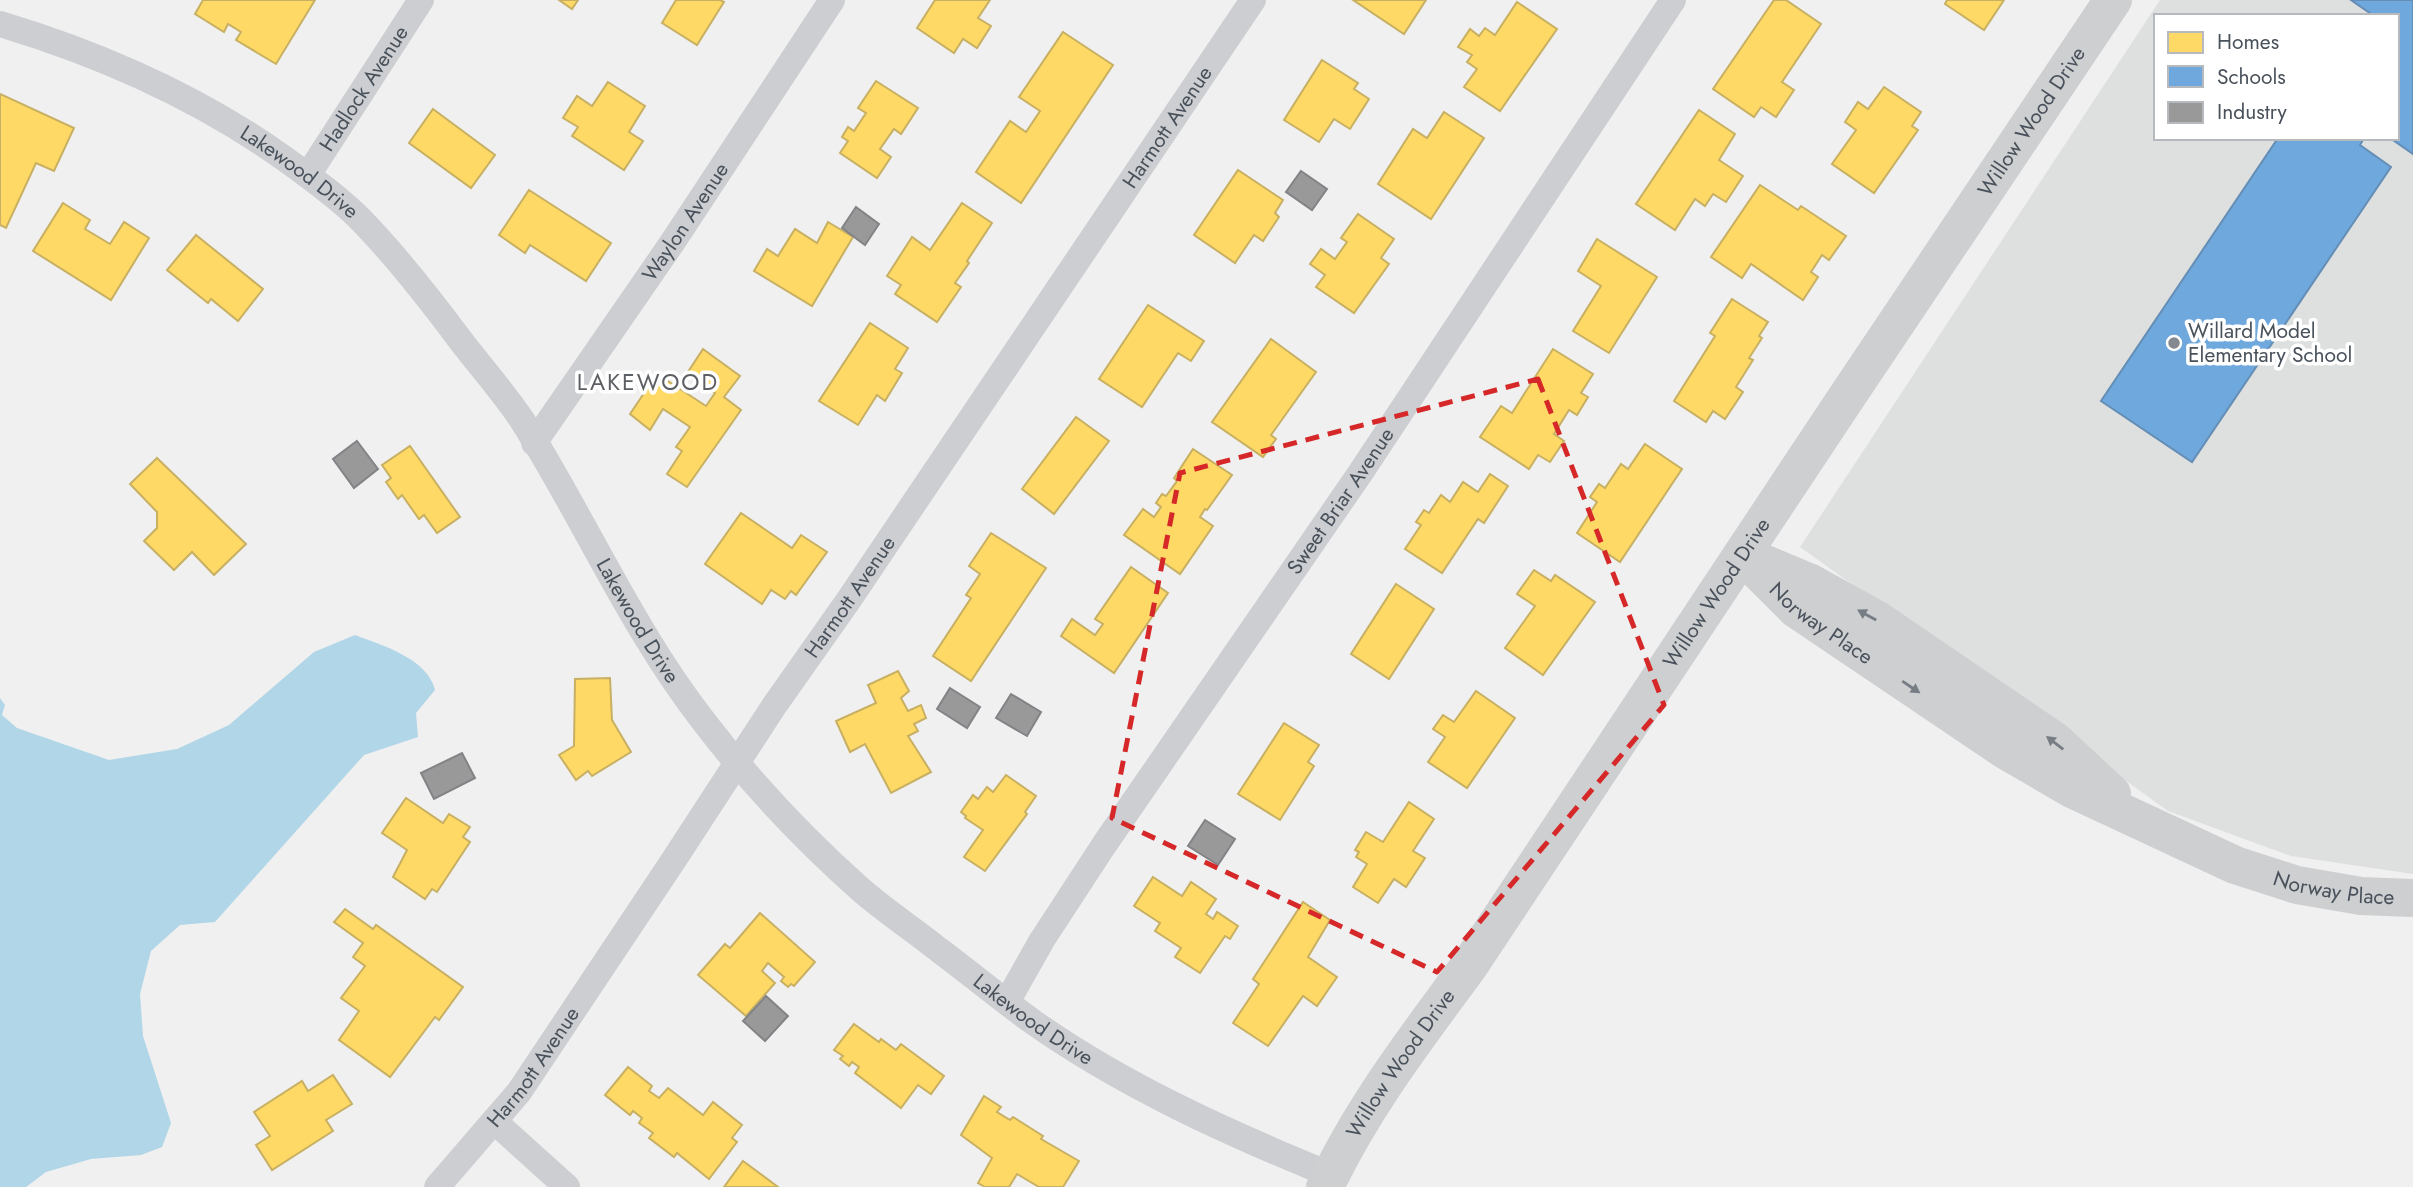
<svg xmlns="http://www.w3.org/2000/svg" width="2413" height="1187" viewBox="0 0 2413 1187" font-family="Jost,sans-serif">
<rect width="100%" height="100%" fill="#f0f0f0"/>
<path fill="#dedfdf" fill-rule="evenodd" d="M2160 0H2413V874L2291 856 2168 811 1800 547ZM2156 16H2397V138H2156Z"/>
<path fill="#b0d6e7" d="M355 635C382 645 428 659 435 690L416 713 418 737 364 755 215 922 180 925 151 951 140 994 143 1036 171 1123 162 1147 141 1155 91 1159 46 1172 26 1187H0V698L5 705 2 715 17 728 109 760 177 749 229 725 314 652Z"/>
<g fill="#ffd966" stroke="#c8b063" stroke-width="2">
<polygon points="203,0 315,0 276,64 236,40 241,32 228,24 224,32 195,14"/>
<polygon points="559,0 578,0 572,9"/>
<polygon points="676,0 720,0 724,2 697,45 662,23"/>
<polygon points="935,0 990,0 978,18 991,26 977,48 963,39 954,53 917,28"/>
<polygon points="1353,0 1426,0 1404,34"/>
<polygon points="1774,0 1786,0 1821,24 1782,82 1794,90 1776,117 1761,107 1754,117 1713,89"/>
<polygon points="1947,0 2004,0 1984,30 1945,4"/>
<polygon points="1517,2 1557,29 1500,111 1464,87 1477,69 1467,62 1472,55 1458,47 1470,29 1479,36 1485,28 1495,35"/>
<polygon points="1063,32 1113,65 1021,203 976,172 1010,121 1026,132 1040,111 1019,97"/>
<polygon points="1322,60 1358,83 1354,89 1369,99 1350,129 1334,119 1319,142 1284,120"/>
<polygon points="876,81 918,108 901,134 894,129 880,149 891,157 877,178 840,153 848,141 842,137 848,127 854,131 866,113 858,108"/>
<polygon points="608,82 645,106 629,132 643,141 624,170 572,136 578,127 563,118 577,96 592,106"/>
<polygon points="1884,87 1921,112 1912,126 1918,130 1874,193 1832,164 1856,130 1845,122 1858,102 1868,109"/>
<polygon points="0,94 74,128 54,171 36,163 6,228 0,225"/>
<polygon points="433,109 495,155 471,188 409,143"/>
<polygon points="1699,110 1735,134 1719,160 1743,176 1726,202 1713,194 1705,206 1695,199 1675,230 1636,204"/>
<polygon points="1444,112 1484,138 1431,219 1378,184 1413,129 1427,138"/>
<polygon points="1238,170 1283,200 1275,213 1279,217 1263,241 1254,235 1235,263 1194,235"/>
<polygon points="1760,185 1798,210 1801,206 1846,236 1829,260 1822,255 1811,272 1818,277 1803,300 1751,264 1742,278 1711,257"/>
<polygon points="529,190 611,243 586,281 530,245 525,253 499,235"/>
<polygon points="63,203 90,220 85,229 110,244 124,222 149,238 111,300 33,251"/>
<polygon points="962,203 992,223 967,261 969,263 955,283 961,287 937,322 895,294 901,285 887,276 912,237 930,250"/>
<polygon points="1358,214 1394,239 1381,258 1389,264 1354,313 1316,287 1325,275 1310,264 1321,249 1335,259 1347,242 1341,238"/>
<polygon points="828,222 853,237 812,306 754,271 767,249 778,256 795,229 817,243"/>
<polygon points="196,235 263,289 238,321 211,299 208,303 167,270"/>
<polygon points="1597,239 1657,277 1609,353 1573,331 1601,286 1578,271"/>
<polygon points="1732,299 1768,322 1759,336 1762,338 1749,358 1753,360 1736,387 1743,392 1725,419 1713,411 1706,422 1674,401 1715,336 1710,333"/>
<polygon points="1148,305 1204,341 1191,361 1178,353 1142,407 1099,379"/>
<polygon points="870,323 908,348 895,369 902,373 885,401 877,395 858,425 819,401"/>
<polygon points="1271,339 1316,372 1271,435 1276,439 1263,457 1212,422"/>
<polygon points="703,349 740,376 724,397 741,410 687,487 667,474 682,451 676,447 690,427 663,409 650,430 630,414 657,374 706,406 715,393 686,375"/>
<polygon points="1553,349 1593,374 1581,393 1588,397 1577,415 1569,410 1554,434 1564,441 1550,462 1538,455 1529,469 1480,437 1501,406 1512,413"/>
<polygon points="1076,417 1109,441 1054,514 1022,489"/>
<polygon points="1645,444 1682,469 1620,562 1577,533 1597,502 1590,497 1599,484 1605,488 1621,464 1628,469"/>
<polygon points="410,446 460,517 437,533 424,515 419,519 402,495 398,499 386,482 391,478 382,465"/>
<polygon points="1193,449 1232,475 1207,510 1205,509 1200,517 1213,526 1180,574 1124,535 1143,509 1154,517 1161,507 1156,503 1162,494 1166,496 1177,481 1174,478"/>
<polygon points="157,458 246,544 214,575 192,552 174,570 144,541 157,528 157,512 130,484"/>
<polygon points="1490,474 1508,486 1484,523 1478,519 1442,573 1405,549 1421,525 1416,522 1424,510 1429,513 1441,495 1450,502 1463,482 1478,492"/>
<polygon points="741,513 792,548 801,535 827,552 796,595 791,591 785,599 771,590 762,604 705,564"/>
<polygon points="991,533 1046,568 971,681 933,656 971,598 966,595 980,574 969,566"/>
<polygon points="1131,567 1168,593 1114,673 1061,636 1072,619 1095,635 1103,624 1095,619"/>
<polygon points="1534,570 1551,581 1555,575 1595,602 1543,675 1505,648 1535,606 1517,594"/>
<polygon points="1396,584 1434,609 1389,679 1351,654"/>
<polygon points="898,671 909,691 901,698 908,711 921,705 926,718 914,724 918,731 908,736 931,772 891,793 865,744 850,752 836,721 876,703 868,685"/>
<polygon points="610,678 612,720 631,752 592,776 588,771 576,780 559,755 574,746 575,679"/>
<polygon points="1476,691 1515,718 1467,788 1428,762 1445,737 1433,729 1443,715 1454,722"/>
<polygon points="1284,723 1319,745 1308,762 1314,766 1280,820 1238,794"/>
<polygon points="1006,775 1036,796 1025,812 1027,814 985,871 964,857 983,830 965,818 966,816 961,812 973,795 978,799 987,787 993,792"/>
<polygon points="406,798 443,823 449,814 470,827 463,837 470,842 437,892 432,889 425,899 393,877 407,850 382,833"/>
<polygon points="1409,802 1434,819 1413,851 1425,858 1406,887 1394,879 1378,903 1353,887 1367,864 1356,857 1359,852 1355,850 1366,832 1383,842"/>
<polygon points="1153,877 1182,896 1191,882 1216,899 1206,914 1213,919 1217,912 1238,926 1230,939 1225,936 1200,973 1175,957 1181,948 1155,931 1160,923 1134,906"/>
<polygon points="1303,902 1330,920 1308,957 1337,977 1317,1006 1303,996 1268,1046 1233,1023 1259,984 1253,979"/>
<polygon points="345,909 373,929 376,925 463,987 439,1020 435,1017 390,1077 339,1040 359,1011 341,998 365,966 353,957 363,943 334,922"/>
<polygon points="760,913 815,962 794,986 791,984 788,987 781,981 784,977 768,963 762,971 775,983 746,1016 698,975 725,944 730,948"/>
<polygon points="854,1024 879,1042 881,1039 896,1050 901,1044 944,1076 931,1094 918,1085 901,1108 855,1073 859,1067 852,1062 849,1066 840,1059 843,1056 834,1050"/>
<polygon points="628,1067 652,1086 649,1091 659,1098 668,1088 703,1115 713,1102 742,1125 732,1138 737,1142 709,1179 677,1153 674,1157 649,1138 653,1133 639,1123 642,1118 633,1111 630,1115 605,1095"/>
<polygon points="333,1075 352,1104 326,1120 333,1131 272,1170 256,1145 270,1136 254,1112 302,1081 308,1091"/>
<polygon points="984,1096 1001,1107 997,1112 1010,1120 1013,1117 1043,1136 1041,1139 1079,1161 1063,1187 1039,1187 1017,1174 1009,1187 985,1187 978,1183 992,1158 961,1135"/>
<polygon points="743,1161 778,1187 724,1187"/>
</g>
<g fill="#6fa8dc" stroke="#648eb5" stroke-width="2">
<polygon points="2351,0 2413,0 2413,154 2390,138 2397,138 2397,16 2374,16"/>
<polygon points="2278,138 2364,138 2360,145 2391,167 2192,462 2101,401"/>
</g>
<g fill="#999" stroke="#818386" stroke-width="2">
<polygon points="1301,171 1327,189 1312,210 1286,192"/>
<polygon points="856,207 879,224 865,245 842,228"/>
<polygon points="357,441 378,469 354,488 333,459"/>
<polygon points="950,688 980,707 967,728 937,709"/>
<polygon points="1011,694 1041,712 1027,736 996,718"/>
<polygon points="462,753 475,778 434,799 421,773"/>
<polygon points="1205,820 1235,839 1218,865 1188,846"/>
<polygon points="766,996 788,1016 765,1041 743,1021"/>
</g>
<g fill="none" stroke-linecap="round" stroke-linejoin="round">
<g stroke="#ccced1" stroke-width="26">
<path id="s1" d="M0 24C103 55 198 97 285 159 310 177 335 195 357 216 395 254 429 298 461 341 481 367 504 393 522 420 585 520 632 630 705 723 751 783 804 839 860 889 885 911 913 929 939 950 970 973 1001 999 1033 1022 1124 1086 1228 1133 1331 1175"/>
<path id="s2" d="M308 175 421 0"/>
<path id="s3" d="M534 443 672 243 832 0"/>
<path id="s4" d="M1007 1002 1042 940 1104 845 1361 472 1673 0"/>
<polyline points="494,1121 567,1187"/>
<path id="s5" d="M437 1187 519 1092 675 858 774 706 848 601 1253 0"/>
</g>
<g stroke="#cdcfd1" stroke-width="38">
<path id="s6" d="M1742 555 1796 609 2005 750 2072 789 2235 865 2297 885 2361 896 2413 898"/>
<polyline points="1758,561 1811,583 1876,619 2055,741 2112,794"/>
<path id="s7" d="M1325 1187C1363 1106 1417 1037 1469 966L1846 398 2113 0"/>
</g>
</g>
<defs><path id="oneway-solid" d="M-6-.8H1V-3.2L6.5 0L1 3.2V.8H-6Z" transform="scale(1.75)"/></defs>
<g fill="#777d84">
<use href="#oneway-solid" transform="translate(1867 615) rotate(-151)"/>
<use href="#oneway-solid" transform="translate(1911 687) rotate(34)"/>
<use href="#oneway-solid" transform="translate(2055 743) rotate(-142)"/>
</g>
<path fill="none" stroke="#d62828" stroke-width="5" stroke-dasharray="14 9" stroke-linejoin="round" d="M1538 379 1664 705 1437 972 1112 818 1180 473Z"/>
<circle fill="#83898f" stroke="#fff" stroke-width="2.5" cx="2174" cy="343" r="7"/>
<g text-anchor="middle" dominant-baseline="central" stroke-width="7" stroke-linejoin="round" paint-order="stroke">
<g font-size="21" fill="#49515b" stroke="#fff">
<text stroke="none"><textPath href="#s2" startOffset="103">Hadlock Avenue</textPath></text>
<text stroke="none"><textPath href="#s7" startOffset="1279">Willow Wood Drive</textPath></text>
<text stroke="none"><textPath href="#s5" startOffset="1288">Harmott Avenue</textPath></text>
<text stroke="none"><textPath href="#s1" startOffset="336">Lakewood Drive</textPath></text>
<text stroke="none"><textPath href="#s3" startOffset="268">Waylon Avenue</textPath></text>
<text stroke="none"><textPath href="#s4" startOffset="602">Sweet Briar Avenue</textPath></text>
<text stroke="none"><textPath href="#s7" startOffset="712">Willow Wood Drive</textPath></text>
<text stroke="none"><textPath href="#s5" startOffset="721">Harmott Avenue</textPath></text>
<text stroke="none"><textPath href="#s1" startOffset="903">Lakewood Drive</textPath></text>
<text stroke="none"><textPath href="#s6" startOffset="105">Norway Place</textPath></text>
<text stroke="none"><textPath href="#s6" startOffset="688">Norway Place</textPath></text>
<text stroke="none"><textPath href="#s1" startOffset="1470">Lakewood Drive</textPath></text>
<text stroke="none"><textPath href="#s7" startOffset="145">Willow Wood Drive</textPath></text>
<text stroke="none"><textPath href="#s5" startOffset="154">Harmott Avenue</textPath></text>
</g>
<g font-size="21" fill="#49515b" stroke="#fff" text-anchor="start">
<text x="2188" y="331">Willard Model<tspan x="2188" dy="24">Elementary School</tspan></text>
</g>
<g font-size="23" letter-spacing="2" fill="#5c5f63" stroke="#fff">
<text x="648" y="382">LAKEWOOD</text>
</g>
</g>
<rect x="2154" y="14" width="245" height="126" fill="#ffffff" stroke="#b6b9bd" stroke-width="2"/>
<rect x="2168" y="32" width="35" height="21" fill="#ffd966" stroke="#b6b9bd" stroke-width="2"/>
<text x="2217" y="49" font-size="21" fill="#49515b">Homes</text>
<rect x="2168" y="66" width="35" height="21" fill="#6fa8dc" stroke="#b6b9bd" stroke-width="2"/>
<text x="2217" y="84" font-size="21" fill="#49515b">Schools</text>
<rect x="2168" y="102" width="35" height="21" fill="#999999" stroke="#b6b9bd" stroke-width="2"/>
<text x="2217" y="119" font-size="21" fill="#49515b">Industry</text>
</svg>
